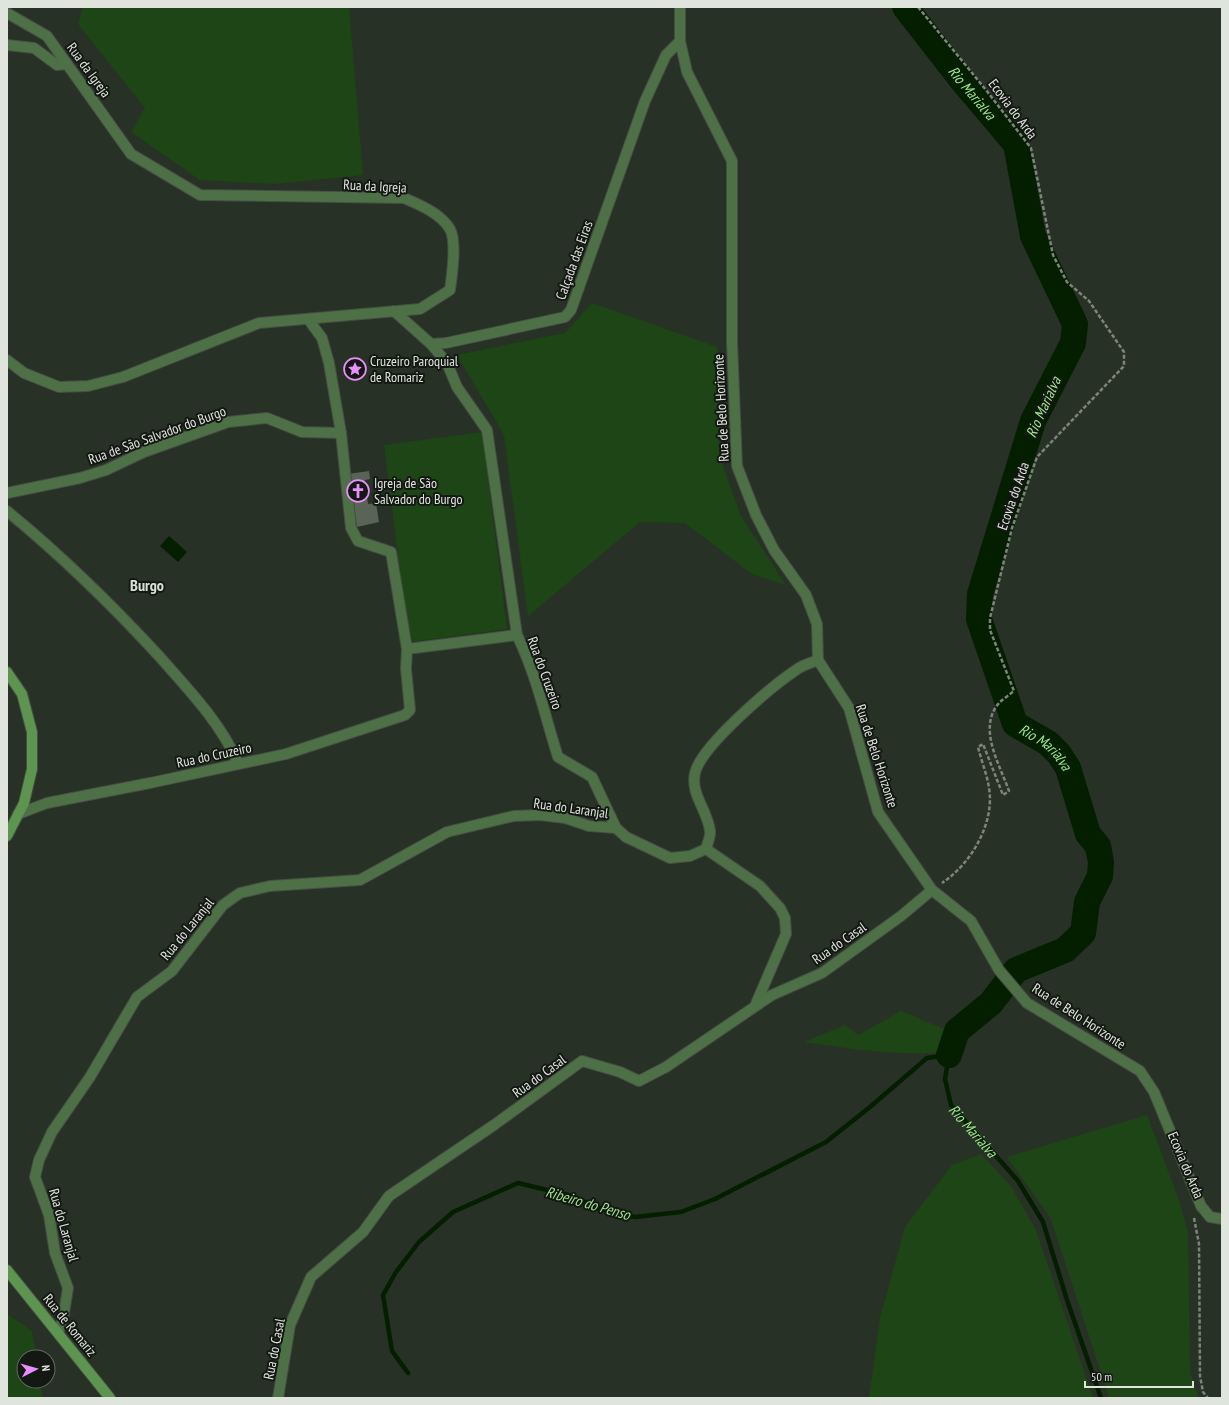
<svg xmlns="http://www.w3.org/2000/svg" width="1229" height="1405" viewBox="0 0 1229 1405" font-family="'PT Sans Narrow',sans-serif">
<rect width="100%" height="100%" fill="#283126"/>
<g fill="#1e4515">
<polygon points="83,7 349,7 363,175 275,184 200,180 131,132 145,108 78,24"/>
<polygon points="592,303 717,347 719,455 741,516 786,585 752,574 685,523 640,522 528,616 504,435 457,355 565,333"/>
<polygon points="482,432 507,629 409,642 384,445"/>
<path d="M901 1011 949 1031 945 1052C898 1056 851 1049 804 1042L845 1025 858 1035Z"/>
<polygon points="1147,1115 1179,1200 1188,1233 1190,1373 1199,1398 1109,1398 1051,1219 1007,1157"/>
<polygon points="981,1154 1011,1186 1036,1230 1093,1398 869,1398 880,1318 905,1227 952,1165"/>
<polygon points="7,1314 32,1331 36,1357 24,1357 24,1381 40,1381 43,1398 7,1398"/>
</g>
<polygon fill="#041e00" points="169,536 187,552 178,562 160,546"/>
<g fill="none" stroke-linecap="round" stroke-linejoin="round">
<path stroke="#041e00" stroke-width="4.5" id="s1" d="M408 1373 392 1351 383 1295 396 1272 419 1242 453 1212 518 1183 572 1196 604 1210 635 1217 681 1212 715 1199 826 1142 870 1107 927 1058 949 1055 945 1079 951 1105 1018 1181 1043 1222 1067 1300 1101 1398"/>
<path stroke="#041e00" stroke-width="26" id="s2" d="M905 7 961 79 1016 144 1033 236 1075 324 1073 343 1033 421 980 594 979 619 1015 724 1048 743 1059 754 1068 768 1088 834 1098 846 1101 862 1100 876 1087 902 1083 933 1065 950 1016 970 991 1003 957 1031 949 1055"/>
</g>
<polygon fill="#596457" points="369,471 370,479 365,480 368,504 376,503 379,522 357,527 355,515 353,515 348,474"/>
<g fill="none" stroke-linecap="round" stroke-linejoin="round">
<g stroke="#454e43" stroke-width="12">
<polyline id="pedestrian" points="18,814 47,803 150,783"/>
</g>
<g stroke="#454e43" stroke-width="12">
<g id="minor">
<polyline points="680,7 680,41 687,72 732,161 732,343 737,466 756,515 774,550 806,595 817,624 818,660 849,708 878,812 932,890 971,921 999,970 1027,1003 1140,1071 1154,1092 1201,1206 1210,1217 1222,1219"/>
<polyline points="7,45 34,48 57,65 67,64"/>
<polyline points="394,311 431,344 446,343 565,317 571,310 645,101 666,55 680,41"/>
<path d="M431 344 447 363 457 387 487 430 517 635C536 674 545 716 558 757L592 777 616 828 626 837 670 858 690 856 706 849C707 844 711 836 710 831 708 811 690 794 695 773 701 746 772 686 796 670 802 665 811 663 818 660"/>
<polyline points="7,493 80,478 106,470 144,452 228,422 267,418 302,432 341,433"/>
<path d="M7 511C62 556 111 604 159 656 188 689 221 723 238 763"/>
<polyline points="407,649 517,635"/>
<polyline points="150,783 286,754 405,715 410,710 406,669 407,649 391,552 358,541 351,528 341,433 329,363 322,338 308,319"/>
<polyline points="706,849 760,886 780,908 785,918 786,934 755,1006"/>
<polyline points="58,1333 63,1319 68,1288 55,1253 49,1215 35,1177 39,1160 52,1132 90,1077 137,997 172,971 223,905 240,893 270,886 360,880 447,832 514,816 540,815 565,818 589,826 616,828"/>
<polyline points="278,1398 290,1325 311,1277 363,1232 389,1196 494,1125 582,1061 620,1072 639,1081 666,1067 772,995 822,973 901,916 932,890"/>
</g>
</g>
<g stroke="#454e43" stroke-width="12">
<path id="tertiary" d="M7 13 47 36 131 154 200 195 404 198C420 205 440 213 450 229 457 242 452 275 450 290L420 309 259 323 123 377 88 386 59 387 24 373 7 360"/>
</g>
<g stroke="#454e43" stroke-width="12">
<g id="secondary">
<polyline points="7,672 22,694 32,732 32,769 24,803 7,836"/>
<polyline points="7,1270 110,1398"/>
</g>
</g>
<g stroke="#7d857b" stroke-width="2.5" stroke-dasharray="4 2" stroke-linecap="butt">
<path d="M918 7 986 90 1031 148 1053 255 1067 282 1089 301 1124 352V366L1037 457 1012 528 990 618V630L1014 691C1009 695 1003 699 999 703 977 728 1000 765 1009 791L1003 795 983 744 978 747C981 760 987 774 989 788 995 823 971 864 942 883"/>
<polyline points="1194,1218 1199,1244 1200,1376 1203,1392 1208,1398"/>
</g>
<use href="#pedestrian" stroke="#4e7046" stroke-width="10"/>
<use href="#minor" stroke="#4e7046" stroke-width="10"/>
<use href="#tertiary" stroke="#4e7046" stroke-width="10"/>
<use href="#secondary" stroke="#5d9550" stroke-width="10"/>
</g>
<defs>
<g id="sight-ring" transform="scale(1.15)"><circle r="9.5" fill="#141813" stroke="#e98efe" stroke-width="1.5"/><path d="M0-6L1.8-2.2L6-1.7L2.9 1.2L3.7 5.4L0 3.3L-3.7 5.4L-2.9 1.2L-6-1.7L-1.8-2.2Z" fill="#e98efe"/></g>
<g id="church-ring" transform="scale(1.15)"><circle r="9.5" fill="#141813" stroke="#e98efe" stroke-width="1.5"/><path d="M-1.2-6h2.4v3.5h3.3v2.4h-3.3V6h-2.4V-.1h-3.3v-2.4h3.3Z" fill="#e98efe"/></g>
</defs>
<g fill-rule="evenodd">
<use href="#sight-ring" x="355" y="369"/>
<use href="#church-ring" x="358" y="491"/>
</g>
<g text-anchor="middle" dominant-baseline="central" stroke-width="4" stroke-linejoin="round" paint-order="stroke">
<g font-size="14" fill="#dfe5dd" stroke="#141813">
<text transform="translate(89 70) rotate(54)">Rua da Igreja</text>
<text transform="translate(1013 109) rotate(53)">Ecovia do Arda</text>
<text transform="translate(375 186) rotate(3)">Rua da Igreja</text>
<text transform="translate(574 260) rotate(-70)">Calçada das Eiras</text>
<text transform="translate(721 408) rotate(-93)">Rua de Belo Horizonte</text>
<text transform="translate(157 435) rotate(-20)">Rua de São Salvador do Burgo</text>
<text transform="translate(1013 496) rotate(-71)">Ecovia do Arda</text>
<text transform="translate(545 673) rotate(70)">Rua do Cruzeiro</text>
<text transform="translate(214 755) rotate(-12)">Rua do Cruzeiro</text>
<text transform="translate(877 756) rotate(72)">Rua de Belo Horizonte</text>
<text transform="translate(571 808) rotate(8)">Rua do Laranjal</text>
<text transform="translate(187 929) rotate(-51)">Rua do Laranjal</text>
<text transform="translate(839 943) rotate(-35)">Rua do Casal</text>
<text transform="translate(1079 1016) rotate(33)">Rua de Belo Horizonte</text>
<text transform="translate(539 1076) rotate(-36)">Rua do Casal</text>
<text transform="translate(1186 1165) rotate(67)">Ecovia do Arda</text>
<text transform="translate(64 1225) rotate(74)">Rua do Laranjal</text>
<text transform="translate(70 1325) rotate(51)">Rua de Romariz</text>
<text transform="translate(274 1349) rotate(-79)">Rua do Casal</text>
</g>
<g font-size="14" fill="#dfe5dd" stroke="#141813" text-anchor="start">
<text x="370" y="361">Cruzeiro Paroquial<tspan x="370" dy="16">de Romariz</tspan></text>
<text x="374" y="483">Igreja de São<tspan x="374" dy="16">Salvador do Burgo</tspan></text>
</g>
<g font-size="15" font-style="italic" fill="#9de58c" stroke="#141813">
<text stroke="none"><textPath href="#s2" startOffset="109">Rio Marialva</textPath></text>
<text transform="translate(1043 407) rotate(-66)">Rio Marialva</text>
<text stroke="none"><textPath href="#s2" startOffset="830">Rio Marialva</textPath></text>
<text stroke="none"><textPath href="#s1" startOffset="833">Rio Marialva</textPath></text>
<text transform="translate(588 1203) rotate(16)">Ribeiro do Penso</text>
</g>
<g font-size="16" font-weight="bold" fill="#d6e2d3" stroke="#141813">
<text x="147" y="585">Burgo</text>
</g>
</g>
<rect width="1229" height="1405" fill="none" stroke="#dfe5dd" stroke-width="16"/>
<g transform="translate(36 1369) rotate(84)"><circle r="19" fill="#141813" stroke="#656a64"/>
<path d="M0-3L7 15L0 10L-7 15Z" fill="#e98efe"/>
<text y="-6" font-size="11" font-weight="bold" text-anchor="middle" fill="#dfe5dd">N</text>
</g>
<path d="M1085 1381v6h108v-6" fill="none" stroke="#dfe5dd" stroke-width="2"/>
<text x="1091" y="1381" font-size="12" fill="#dfe5dd" stroke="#141813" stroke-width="3" paint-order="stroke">50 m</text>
</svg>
